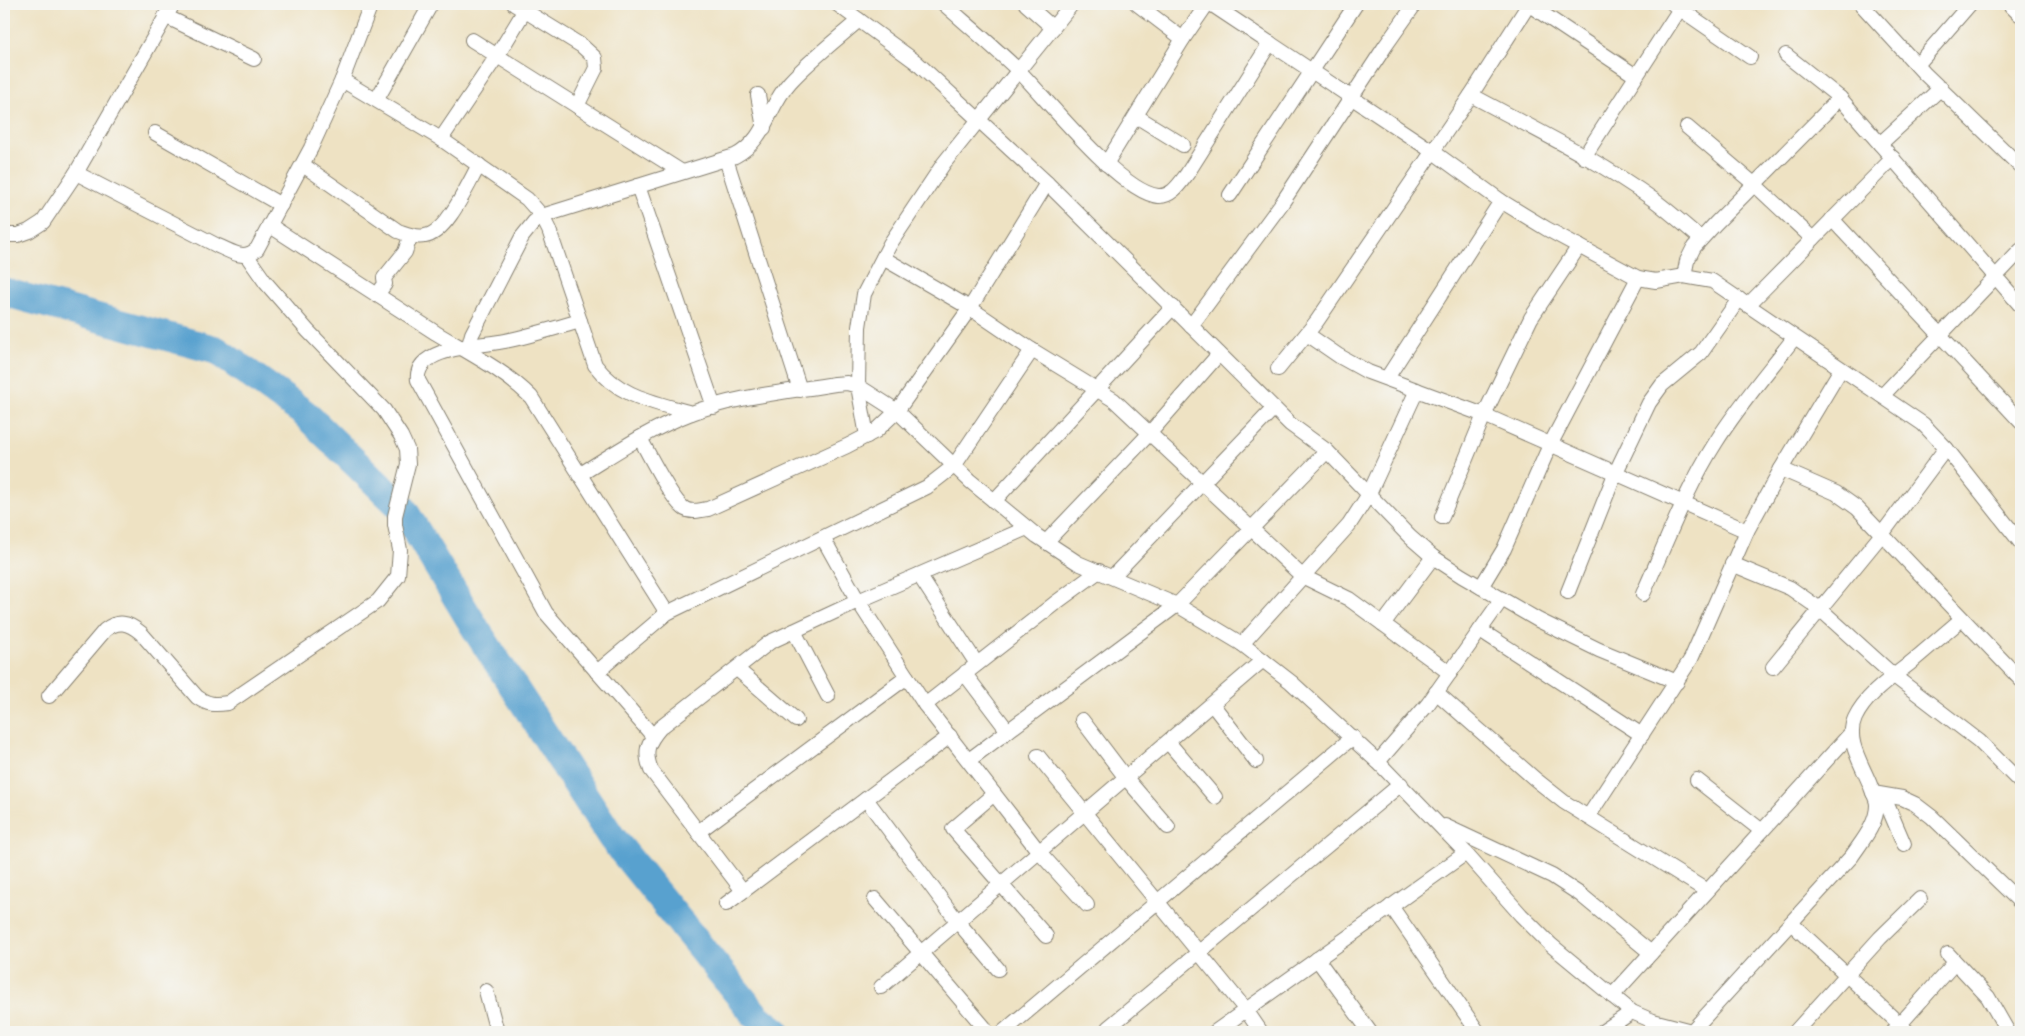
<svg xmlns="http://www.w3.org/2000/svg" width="2025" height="1036" viewBox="0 0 2025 1036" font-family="Itim,sans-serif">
<rect width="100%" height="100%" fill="#f6f6f2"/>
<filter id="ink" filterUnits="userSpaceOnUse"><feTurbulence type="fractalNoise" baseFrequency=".02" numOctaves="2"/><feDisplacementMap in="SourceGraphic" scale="10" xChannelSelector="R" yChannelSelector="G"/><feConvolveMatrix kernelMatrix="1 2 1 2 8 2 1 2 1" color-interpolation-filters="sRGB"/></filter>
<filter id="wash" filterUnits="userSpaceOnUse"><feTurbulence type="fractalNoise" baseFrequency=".0096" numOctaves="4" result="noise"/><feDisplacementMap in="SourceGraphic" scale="20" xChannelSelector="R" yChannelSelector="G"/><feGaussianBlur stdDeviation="1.12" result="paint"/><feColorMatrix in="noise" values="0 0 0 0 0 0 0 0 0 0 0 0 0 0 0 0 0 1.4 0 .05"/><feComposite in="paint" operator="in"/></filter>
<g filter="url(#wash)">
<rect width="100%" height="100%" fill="#eee2c3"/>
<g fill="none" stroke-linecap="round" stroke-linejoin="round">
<polyline stroke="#59a1cf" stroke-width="29" points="4,292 216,350 304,413 403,509 477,631 612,838 757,1017 776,1032"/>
</g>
</g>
<g filter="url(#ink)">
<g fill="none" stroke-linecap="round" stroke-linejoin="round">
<g stroke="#857f70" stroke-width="16">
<g id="minor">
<polyline points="514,4 582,46 595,58 596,68 577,106"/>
<polyline points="837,4 916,62 1047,183 1290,424 1327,451 1410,537 1433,557 1462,576 1538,620 1599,650 1677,682"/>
<path d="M944 4C969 26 994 47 1018 70 1047 99 1120 192 1158 196 1172 197 1180 183 1187 174L1270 43"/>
<polyline points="1026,4 1053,28"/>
<polyline points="1137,4 1183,39"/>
<polyline points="1211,4 1432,151 1501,201 1547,229 1638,278 1656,281 1684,276 1712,281 1923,424 1946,448 2021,543"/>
<polyline points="1528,4 1636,76"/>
<polyline points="1673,4 1750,57"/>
<polyline points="1861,4 1924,73 2021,167"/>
<polyline points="165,16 254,59"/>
<polyline points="472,40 682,172"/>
<polyline points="1786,55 1840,98 2021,306"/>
<polyline points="1917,65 1970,4"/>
<path d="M342 80 441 139 527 199 542 216 549 230 595 365C619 397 654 402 691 413"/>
<polyline points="758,95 764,128"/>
<path d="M1471 95C1532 128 1597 159 1654 200 1670 212 1686 226 1701 239"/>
<polyline points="377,99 431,4"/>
<polyline points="1136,116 1183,145"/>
<polyline points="1687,127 1754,184 1813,239"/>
<polyline points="155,133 281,205"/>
<polyline points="441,139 497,56 525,10"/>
<polyline points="1880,144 1941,88"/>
<polyline points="1584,157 1683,4"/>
<polyline points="726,159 800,390"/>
<polyline points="1106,164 1183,39 1207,4"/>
<path d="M303 165 398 231C407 234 415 238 425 236 447 233 468 184 479 165"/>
<path d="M76 173 218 246C233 252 243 261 257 249L311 148 342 80 371 4"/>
<polyline points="638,186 714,407"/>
<polyline points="1230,195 1356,4"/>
<polyline points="1832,219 2021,422"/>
<path d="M269 225C325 261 380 297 436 333 469 353 504 370 531 397L667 613"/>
<polyline points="4,235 18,235 29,231 43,222 76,173 173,4"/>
<polyline points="883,258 970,308 1032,350 1114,400 1302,576 1349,599 1450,673"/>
<polyline points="1684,276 1687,261 1694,247 1715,224 1840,98"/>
<polyline points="377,295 385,284 384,278 405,252 408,243 413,236"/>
<polyline points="1748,305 1893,158"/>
<path d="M580 321C555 328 530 336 505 341 483 346 414 346 418 380L546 613 653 736"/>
<polyline points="1191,326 1282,203 1386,45 1415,4"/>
<polyline points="1307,334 1339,356 1368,372 1484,415 1747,531"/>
<path d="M469 345 472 334 522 237 534 222 542 216 735 156C767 139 767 107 790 82 810 60 836 40 859 20"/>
<polyline points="1278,369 1317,321 1471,95 1529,4"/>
<polyline points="1387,378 1501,201"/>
<polyline points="1882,396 2021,250"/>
<polyline points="867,436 858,386 859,327 864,294 890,244 944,163 1072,4"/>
<path d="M640 438C648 453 673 502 685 509 692 513 700 510 708 509L847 446 876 431 897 411 970 308 1047 183"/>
<polyline points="1781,469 1836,493 1857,508 2021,680"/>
<path d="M579 475C615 453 650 429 689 414 736 396 787 392 835 384L847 383 858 386 897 411 970 481 1037 536 1078 563 1177 605 1242 644 1291 682 1378 762 1466 853 1521 915 1551 945 1632 1012 1653 1021 1695 1032"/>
<polyline points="994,501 1173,307"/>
<polyline points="1442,517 1484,415 1531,318 1579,246"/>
<polyline points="823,538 858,601 925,705 1040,853 1087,905"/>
<polyline points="1046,542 1149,434 1219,354"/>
<polyline points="1732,564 1790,588 1820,609 1894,676 1979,741 2021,783"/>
<polyline points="919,575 977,664"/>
<polyline points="1113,576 1274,408"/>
<polyline points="1481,587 1504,549 1550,445 1638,278"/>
<polyline points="1568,592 1615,474 1649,403 1662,385 1701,353 1739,299"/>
<path d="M1643 594C1666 543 1686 489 1716 442 1739 405 1768 372 1794 338"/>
<polyline points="1383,624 1433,557"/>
<polyline points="1480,630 1642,735"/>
<polyline points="794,631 828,696"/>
<polyline points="1242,644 1349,525 1369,494 1417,390"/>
<polyline points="1773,667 1882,534 1946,448"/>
<polyline points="737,669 796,720"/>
<polyline points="597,672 667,613 927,487 954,466 1032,350"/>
<polyline points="966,672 968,678 1008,731"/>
<polyline points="1436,692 1535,779 1564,802 1707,891"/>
<path d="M49 696 105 630C118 620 128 622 141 633L197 697C208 705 215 705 228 703L378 601 398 576 400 550 395 525V516L408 464 407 449 401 436 384 410 308 331 266 283 247 256"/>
<polyline points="1212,704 1256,761"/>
<polyline points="925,705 1054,604 1099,571"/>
<polyline points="1082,720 1126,778 1168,827"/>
<polyline points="1168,742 1215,797"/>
<polyline points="1038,756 1246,1010 1261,1032"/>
<polyline points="969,760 1177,605 1327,451"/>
<polyline points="1378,762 1428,704 1502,599"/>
<polyline points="1697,780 1762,831"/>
<polyline points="1873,793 1902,798 1915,804 1932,817 2021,903"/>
<polyline points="994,794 953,829 1046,936"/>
<polyline points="1883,795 1904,844"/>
<polyline points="866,799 958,922 998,969"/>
<polyline points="1588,817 1691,659 1747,531 1781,469 1841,369"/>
<polyline points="1445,826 1552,876 1581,895 1651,953"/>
<polyline points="698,832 907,677"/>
<path d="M743 891 651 770C644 752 647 743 660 728L770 642 858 601 1027 528"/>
<polyline points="875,899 984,1027"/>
<polyline points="726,904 950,736"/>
<polyline points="1391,906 1478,1032"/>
<polyline points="1791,923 1908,1032"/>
<polyline points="1948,954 1988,997 2008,1032"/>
<polyline points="1317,959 1370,1032"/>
<polyline points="881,987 1263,660"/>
<polyline points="486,991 497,1032"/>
<polyline points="1612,996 1852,732"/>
<polyline points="1108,1028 1401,784"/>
<polyline points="1003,1032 1353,737"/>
<polyline points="1215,1032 1466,853"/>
<polyline points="1602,1032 1632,1012"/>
<path d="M1691 1032 1852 856C1862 841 1877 824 1877 805 1877 800 1874 795 1872 790 1865 768 1844 742 1855 718 1866 695 1890 679 1909 664 1927 649 1944 634 1962 619"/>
<polyline points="1795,1032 1880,938 1920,899"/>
<polyline points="1893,1032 1951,967"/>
</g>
</g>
<g stroke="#857f70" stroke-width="20">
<polyline id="tertiary" points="2012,4 2021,13"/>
</g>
<use href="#minor" stroke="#fff" stroke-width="14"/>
<use href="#tertiary" stroke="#fff" stroke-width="18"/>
</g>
</g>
<rect width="2025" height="1036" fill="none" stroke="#f6f6f2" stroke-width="20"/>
</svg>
